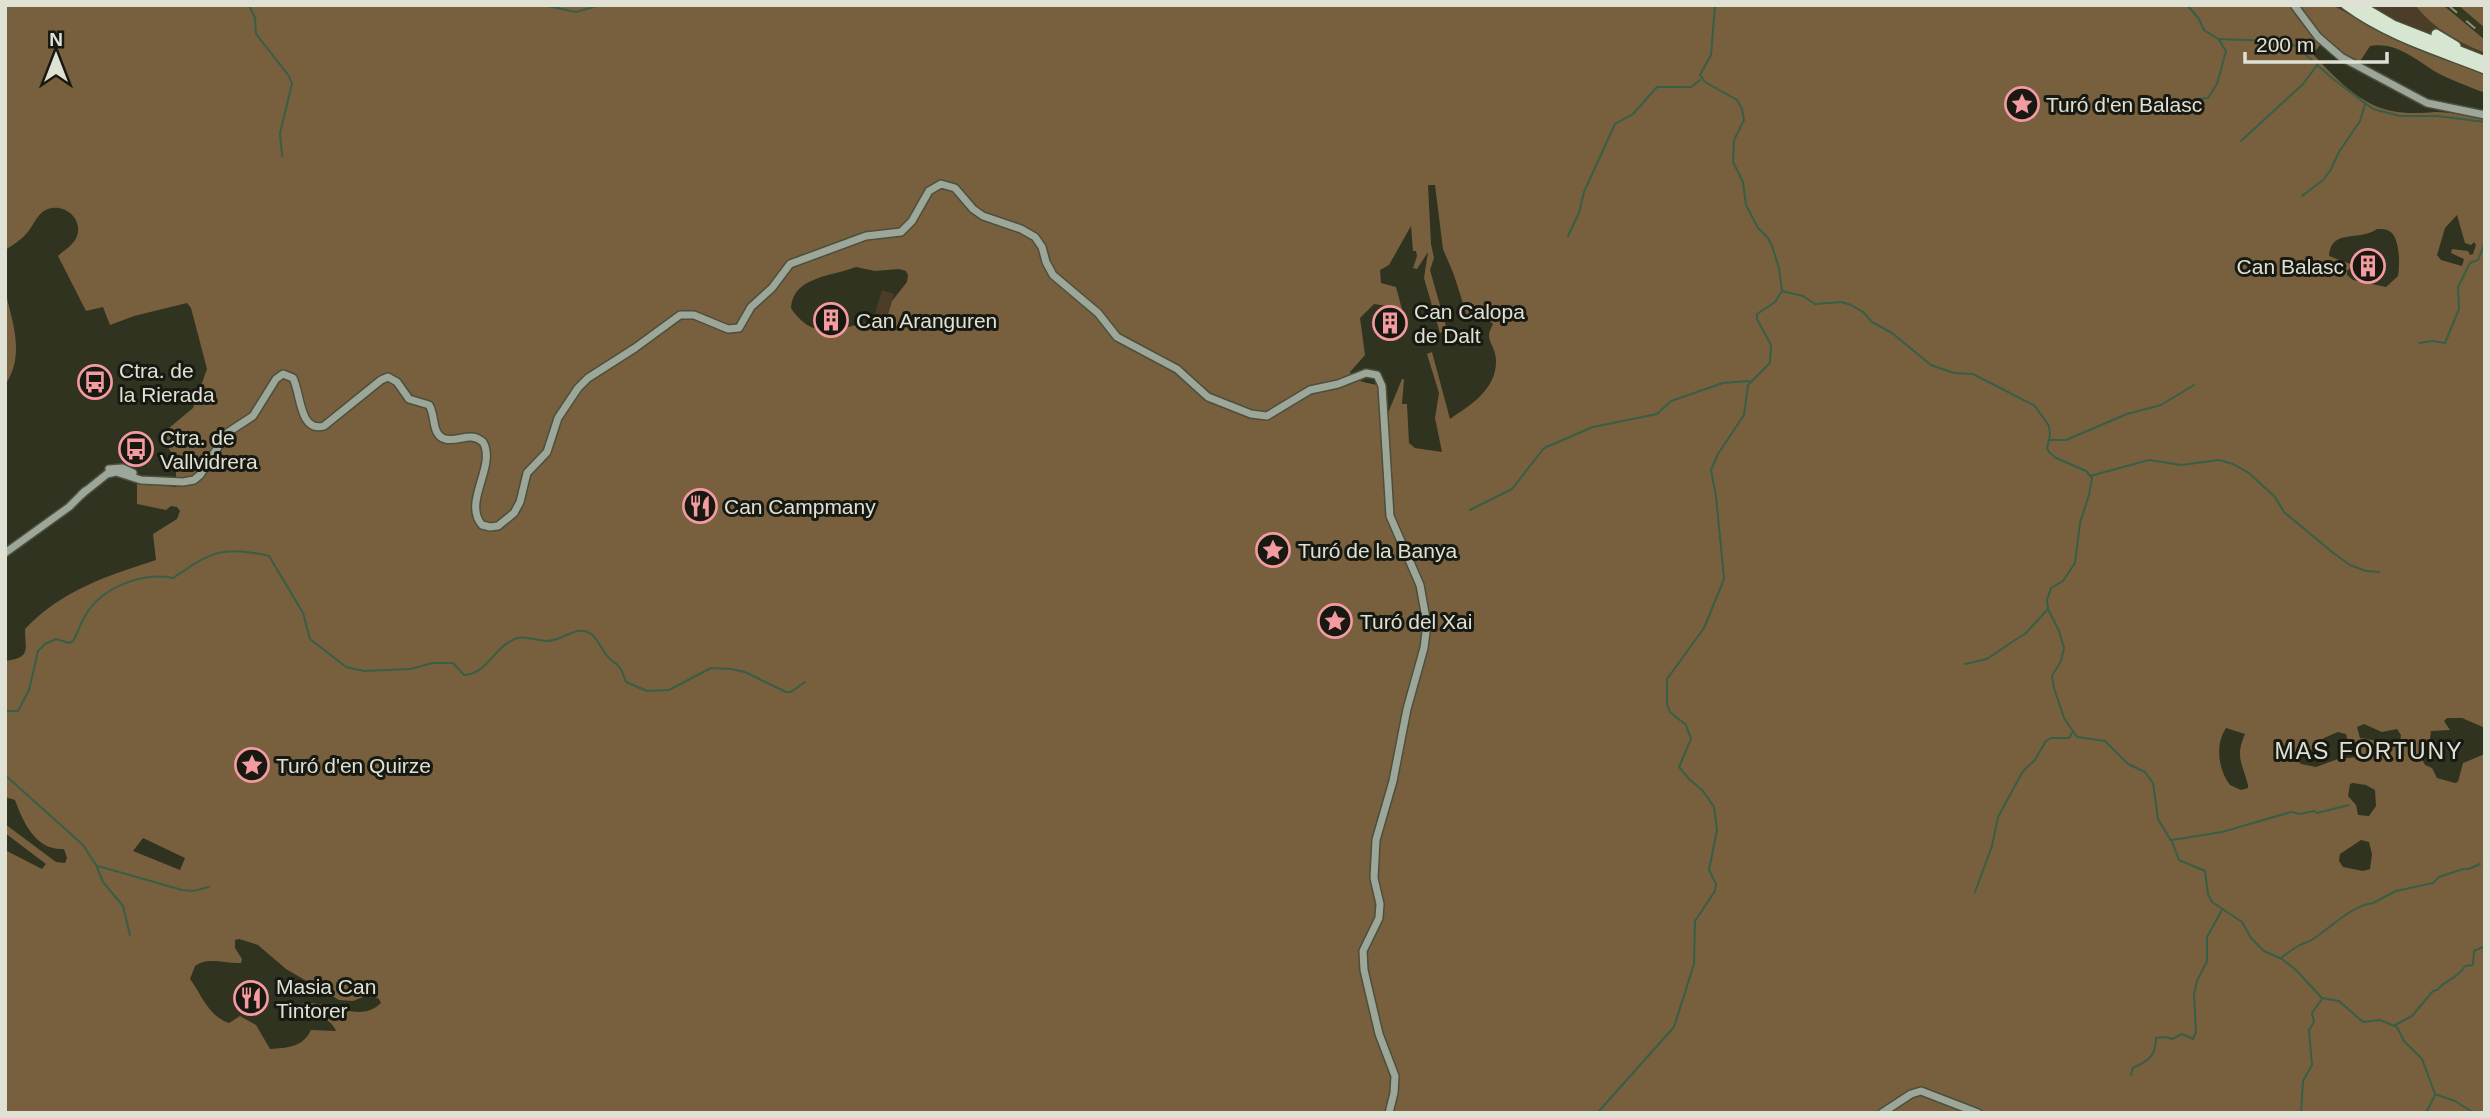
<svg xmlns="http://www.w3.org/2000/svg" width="2490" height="1118" viewBox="0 0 2490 1118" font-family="Helvetica,sans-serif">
<rect width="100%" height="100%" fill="#2f331f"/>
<polygon fill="#353a1f" points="2443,5 2458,5 2485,28 2485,40"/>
<g fill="#4b3d28">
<path d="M2332 5H2415C2434 29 2456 41 2485 53V75L2392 37Z"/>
<polygon points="882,290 894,294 887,316 874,316"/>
</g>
<g fill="#78603e" fill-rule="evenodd">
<path d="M5 5H2332L2392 37 2485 75V93C2468 86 2450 80 2434 71 2414 58 2395 42 2370 46L2359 63 2327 43 2320 45 2313 54C2333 76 2360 105 2392 111 2407 114 2421 113 2436 112 2451 112 2469 116 2485 119V728L2462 718H2447L2444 721 2450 730 2431 731 2430 738 2432 748 2422 759 2425 765 2432 768 2437 778 2455 783 2458 782 2463 763 2485 754V1113H5V850L42 869 46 864 5 833V824L56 862 65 863 67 858 64 849C36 851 23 822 15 800L5 797V661C32 658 25 649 25 629 62 590 107 576 156 560L153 534 177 519 180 511 177 507 171 506 166 510 137 504V482L176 487V459L169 449 167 438 169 428 193 408 207 369 191 308 187 303 134 316 110 325 103 307 86 311 58 256C64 250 74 245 77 236 83 219 65 203 48 209 37 213 34 225 27 233 21 240 13 245 5 250ZM1428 185H1435L1443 249 1454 275 1467 316 1483 315 1493 324C1483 342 1495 342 1496 360 1497 389 1471 405 1450 419L1432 352 1427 354 1439 393 1435 418 1442 452 1415 448 1409 443 1407 404H1402L1404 379H1402L1386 418 1378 385C1368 383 1354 382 1350 372L1365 355 1360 318 1374 304 1399 308 1403 313 1396 287 1381 283 1380 270 1389 265 1411 226 1413 251H1416L1417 256 1413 268 1417 269 1428 252 1424 278 1440 333 1447 330 1430 270 1434 258 1431 244ZM2457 215 2465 243 2471 245 2474 242 2476 245 2473 254 2470 255 2468 251 2452 249 2451 253 2464 259 2462 266 2441 260 2437 255 2445 228ZM2377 229C2380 229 2387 229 2389 231 2400 236 2400 265 2398 276L2386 287 2353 280 2347 275V271L2353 265 2329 256C2331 228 2358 242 2377 229ZM856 267 875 271 899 269 906 271 908 275 907 282 892 301 888 314C870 322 831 335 811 327 804 324 795 315 791 308 793 276 834 276 856 267ZM2364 724 2382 732 2397 729 2401 735 2400 742 2396 744 2360 738 2357 727ZM2226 728 2245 734C2235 757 2242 762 2248 785V788L2241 790 2230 785C2218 770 2215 744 2226 728ZM2338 732 2346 734 2348 742 2357 749 2356 757 2338 759 2316 767 2301 764 2298 761 2301 755 2319 746 2324 738ZM2353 783 2366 785 2375 790 2376 806 2369 816 2358 815 2356 805 2348 796 2350 784ZM143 838 185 858 180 870 133 851ZM2361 840 2369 842 2372 854 2370 869 2363 871 2343 867 2339 861 2340 854ZM239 939 258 945 286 969 339 1000 353 1001 371 994 379 999 381 1003C356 1028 318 991 292 1008L293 1012C309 1012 330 1016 336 1031L311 1030C303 1047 288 1048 270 1049L256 1025 240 1016 229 1023C208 1016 202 995 190 979L195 966C208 956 225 964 241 963L242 959 235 948V940Z"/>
<path d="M2415 5H2443L2485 40V53C2456 41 2434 29 2415 5Z"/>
<polygon points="2458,5 2485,5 2485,28"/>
<path d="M5 290C12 322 26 355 5 385Z"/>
</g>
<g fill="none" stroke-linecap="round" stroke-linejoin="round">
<g stroke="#375e47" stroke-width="2">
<polyline points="249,5 255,18 256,34 289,76 292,84 280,133 282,156"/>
<polyline points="543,5 576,12 600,5"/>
<polyline points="1715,5 1711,55 1700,75 1705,82 1737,100 1742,109 1744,120 1734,140 1733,162 1743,182 1746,205 1758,228 1768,238 1772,246 1779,268 1782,291 1803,296 1815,304 1841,302 1851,305 1863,312 1872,322 1892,333 1931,365 1954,373 1973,374 2035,406 2049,426 2050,435 2047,448 2049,452 2056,458 2086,471 2092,478 2089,495 2080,523 2075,563 2063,581 2051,588 2047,600 2048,609 2059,631 2064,648 2061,661 2052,676 2054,688 2064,718 2077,737 2105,741 2128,764 2145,772 2153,783 2158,819 2173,844 2179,860 2205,871 2208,894 2212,902 2242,922 2251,938 2264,951 2282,959 2296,970 2322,998 2339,1001 2363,1022 2380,1020 2397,1027 2404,1041 2422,1059 2435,1094 2455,1101 2474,1113"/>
<polyline points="2187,5 2199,19 2204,30 2218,39 2274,41 2296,46 2333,79 2373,109 2400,116 2437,116 2485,122"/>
<polyline points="2200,99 2208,98 2217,84 2226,51 2219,40"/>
<polyline points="2241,141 2303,84 2318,64"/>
<polyline points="2302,196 2323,180 2330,171 2339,152 2360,121 2365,104"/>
<polyline points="1568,236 1579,213 1584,192 1615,124 1633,114 1657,87 1691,87 1700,80"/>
<polyline points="2419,343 2433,341 2445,343 2459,309 2458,287 2470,263 2478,260 2485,242"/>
<polyline points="2050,440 2066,440 2127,414 2161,405 2194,385"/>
<polyline points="2090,476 2149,460 2181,465 2219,460 2233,464 2249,473 2275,497 2284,512 2332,552 2350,565 2366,571 2379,572"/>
<polyline points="1470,510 1512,489 1544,448 1593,427 1657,414 1671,401 1723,383 1749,381"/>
<polyline points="1965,664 1987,659 2012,642 2026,633 2047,610"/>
<path d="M5 711H18L29 690 38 651 45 644 56 639 69 643 73 641C78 633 80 624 85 616 101 587 143 572 173 578 212 552 221 545 269 556L303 613 310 639 346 667 364 671 410 669 433 663H453L464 675C484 674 491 655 506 644 522 632 530 640 547 641 559 641 567 633 578 631 595 628 599 647 608 657 611 661 617 663 620 668 623 672 624 678 626 682L647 691 669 690 711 668 731 669 745 672 786 692H791L805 682"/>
<polyline points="5,775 83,845 96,865 103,882 123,906 130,935"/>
<polyline points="2172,840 2222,832 2291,812 2300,814 2314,811 2317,813 2349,805"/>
<polyline points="98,866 182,890 193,891 209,887"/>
<polyline points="1975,892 1992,846 1998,817 2023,771 2034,761 2046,741 2051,738 2069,738 2072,733"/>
<path d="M2281 958C2286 954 2293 949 2298 946 2303 943 2309 942 2313 939 2329 929 2352 905 2373 903L2396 891 2433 883 2439 877 2463 869H2469L2480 864"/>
<path d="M2395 1025 2412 1016 2433 991 2437 990C2445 980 2459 978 2465 966L2473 965 2474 951 2485 946"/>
<path d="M2131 1075 2133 1068C2148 1061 2156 1056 2156 1038L2166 1037 2172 1039 2182 1034 2193 1039 2196 1032 2194 994 2197 981 2207 961V937L2222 910"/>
<polyline points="1599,1111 1674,1027 1694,964 1695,921 1715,891 1716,884 1709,870 1717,830 1714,807 1703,791 1689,779 1679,767 1691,739 1686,725 1670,712 1667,704 1667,679 1704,628 1722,584 1724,578 1716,496 1711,470 1718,454 1744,415 1748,385 1770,363 1771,345 1757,319 1757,314 1775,302 1782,291"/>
<polyline points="2301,1113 2303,1081 2312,1065 2309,1030 2314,1022 2312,1013 2322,999"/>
<polyline points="2426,1113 2435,1095"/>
</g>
<g stroke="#4b4f3c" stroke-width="10">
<g id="secondary">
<polyline points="2294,5 2318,37 2341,57 2427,103 2485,115"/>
<polyline points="109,469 122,468 133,473"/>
<path d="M82 494 107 474 116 472 141 480 183 482 194 480 200 475 227 433 253 416 276 379 283 374 293 378C301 393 299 433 324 426L381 380 388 377 397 382 409 399 429 405C436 415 431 435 445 439 460 442 470 431 483 442 497 466 462 502 482 525L490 527 498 526 514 513 520 502 527 473 547 452 558 418 578 388 588 378 635 348 680 315H694L728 329 739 328 751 307 772 288 790 264 866 236 901 232 912 221 929 191 941 184 955 188 973 209 983 216 1021 229 1035 237 1042 247 1046 262 1053 275 1098 313 1117 337 1177 369 1208 397 1251 414 1267 416 1310 390 1338 384 1366 373 1377 375 1382 386 1390 516 1420 585 1427 624 1424 648 1407 709 1393 781 1376 840 1374 878 1380 904 1379 918 1363 951 1364 970 1379 1034 1395 1076 1394 1093 1389 1113"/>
<polyline points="5,553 69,507 85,491"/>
<polyline points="1882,1113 1911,1094 1921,1091 1978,1113"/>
</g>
</g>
<g stroke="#4b4f3c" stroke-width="12">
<g id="highway">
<path d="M2346 5C2388 36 2437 50 2485 69"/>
<polyline points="2359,5 2393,25 2485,61"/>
<polyline points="2436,34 2456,46"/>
</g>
</g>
<use href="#secondary" stroke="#9da799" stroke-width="7"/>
<use href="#highway" stroke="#d6e6d0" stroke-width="9"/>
<polyline stroke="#8c8f7f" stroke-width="2" stroke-dasharray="12 12" stroke-linecap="butt" points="2448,5 2485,37"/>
</g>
<defs>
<g id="sight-ring" transform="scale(1.75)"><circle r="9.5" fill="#181911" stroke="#f49aa1" stroke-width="1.5"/><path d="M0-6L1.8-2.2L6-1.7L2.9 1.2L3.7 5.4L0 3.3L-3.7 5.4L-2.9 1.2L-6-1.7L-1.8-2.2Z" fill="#f49aa1"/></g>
<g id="building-ring" transform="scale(1.75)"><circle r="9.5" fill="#181911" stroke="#f49aa1" stroke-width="1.5"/><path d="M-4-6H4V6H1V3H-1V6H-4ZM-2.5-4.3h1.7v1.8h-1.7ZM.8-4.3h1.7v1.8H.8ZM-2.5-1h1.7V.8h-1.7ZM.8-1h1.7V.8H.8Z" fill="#f49aa1"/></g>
<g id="bus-ring" transform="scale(1.75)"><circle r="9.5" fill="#181911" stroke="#f49aa1" stroke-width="1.5"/><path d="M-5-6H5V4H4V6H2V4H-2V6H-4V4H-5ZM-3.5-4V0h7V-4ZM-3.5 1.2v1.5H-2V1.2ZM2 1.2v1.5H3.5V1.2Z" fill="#f49aa1"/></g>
<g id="restaurant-ring" transform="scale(1.75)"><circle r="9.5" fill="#181911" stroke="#f49aa1" stroke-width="1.5"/><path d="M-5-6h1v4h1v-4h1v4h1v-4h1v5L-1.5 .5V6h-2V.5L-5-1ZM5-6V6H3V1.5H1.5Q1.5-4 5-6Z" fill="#f49aa1"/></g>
</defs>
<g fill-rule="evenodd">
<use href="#sight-ring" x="2022" y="104"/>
<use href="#building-ring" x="2368" y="266"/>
<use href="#building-ring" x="831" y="320"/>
<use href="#building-ring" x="1390" y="323"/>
<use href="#bus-ring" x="95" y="382"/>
<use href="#bus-ring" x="136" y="449"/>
<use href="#restaurant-ring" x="700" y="506"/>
<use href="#sight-ring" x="1273" y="550"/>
<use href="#sight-ring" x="1335" y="621"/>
<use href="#sight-ring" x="252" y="765"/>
<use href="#restaurant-ring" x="251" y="998"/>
</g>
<g text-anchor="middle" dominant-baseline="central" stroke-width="6" stroke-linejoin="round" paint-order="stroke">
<g font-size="21" fill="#dfe1d5" stroke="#181911" text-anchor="start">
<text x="2046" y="104">Turó d'en Balasc</text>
<text x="2344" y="266" text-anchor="end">Can Balasc</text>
<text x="1414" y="311">Can Calopa<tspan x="1414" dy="24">de Dalt</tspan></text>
<text x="856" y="320">Can Aranguren</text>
<text x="119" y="370">Ctra. de<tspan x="119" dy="24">la Rierada</tspan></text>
<text x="160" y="437">Ctra. de<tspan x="160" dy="24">Vallvidrera</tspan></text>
<text x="724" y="506">Can Campmany</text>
<text x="1298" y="550">Turó de la Banya</text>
<text x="1360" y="621">Turó del Xai</text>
<text x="276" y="765">Turó d'en Quirze</text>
<text x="276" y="986">Masia Can<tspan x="276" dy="24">Tintorer</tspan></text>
</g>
<g font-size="23" letter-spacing="2" fill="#dfe1d5" stroke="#181911">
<text x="2369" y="751">MAS FORTUNY</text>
</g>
</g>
<rect width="2490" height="1118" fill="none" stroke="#dfe1d5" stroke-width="14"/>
<g transform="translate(56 56)" stroke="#181911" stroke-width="5" paint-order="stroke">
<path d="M0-5L12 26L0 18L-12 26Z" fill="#dfe1d5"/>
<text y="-10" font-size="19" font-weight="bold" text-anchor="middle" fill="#dfe1d5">N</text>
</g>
<path d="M2245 52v10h142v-10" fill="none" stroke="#dfe1d5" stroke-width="3.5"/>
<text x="2256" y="52" font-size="21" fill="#dfe1d5" stroke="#181911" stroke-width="5" paint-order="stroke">200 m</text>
</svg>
